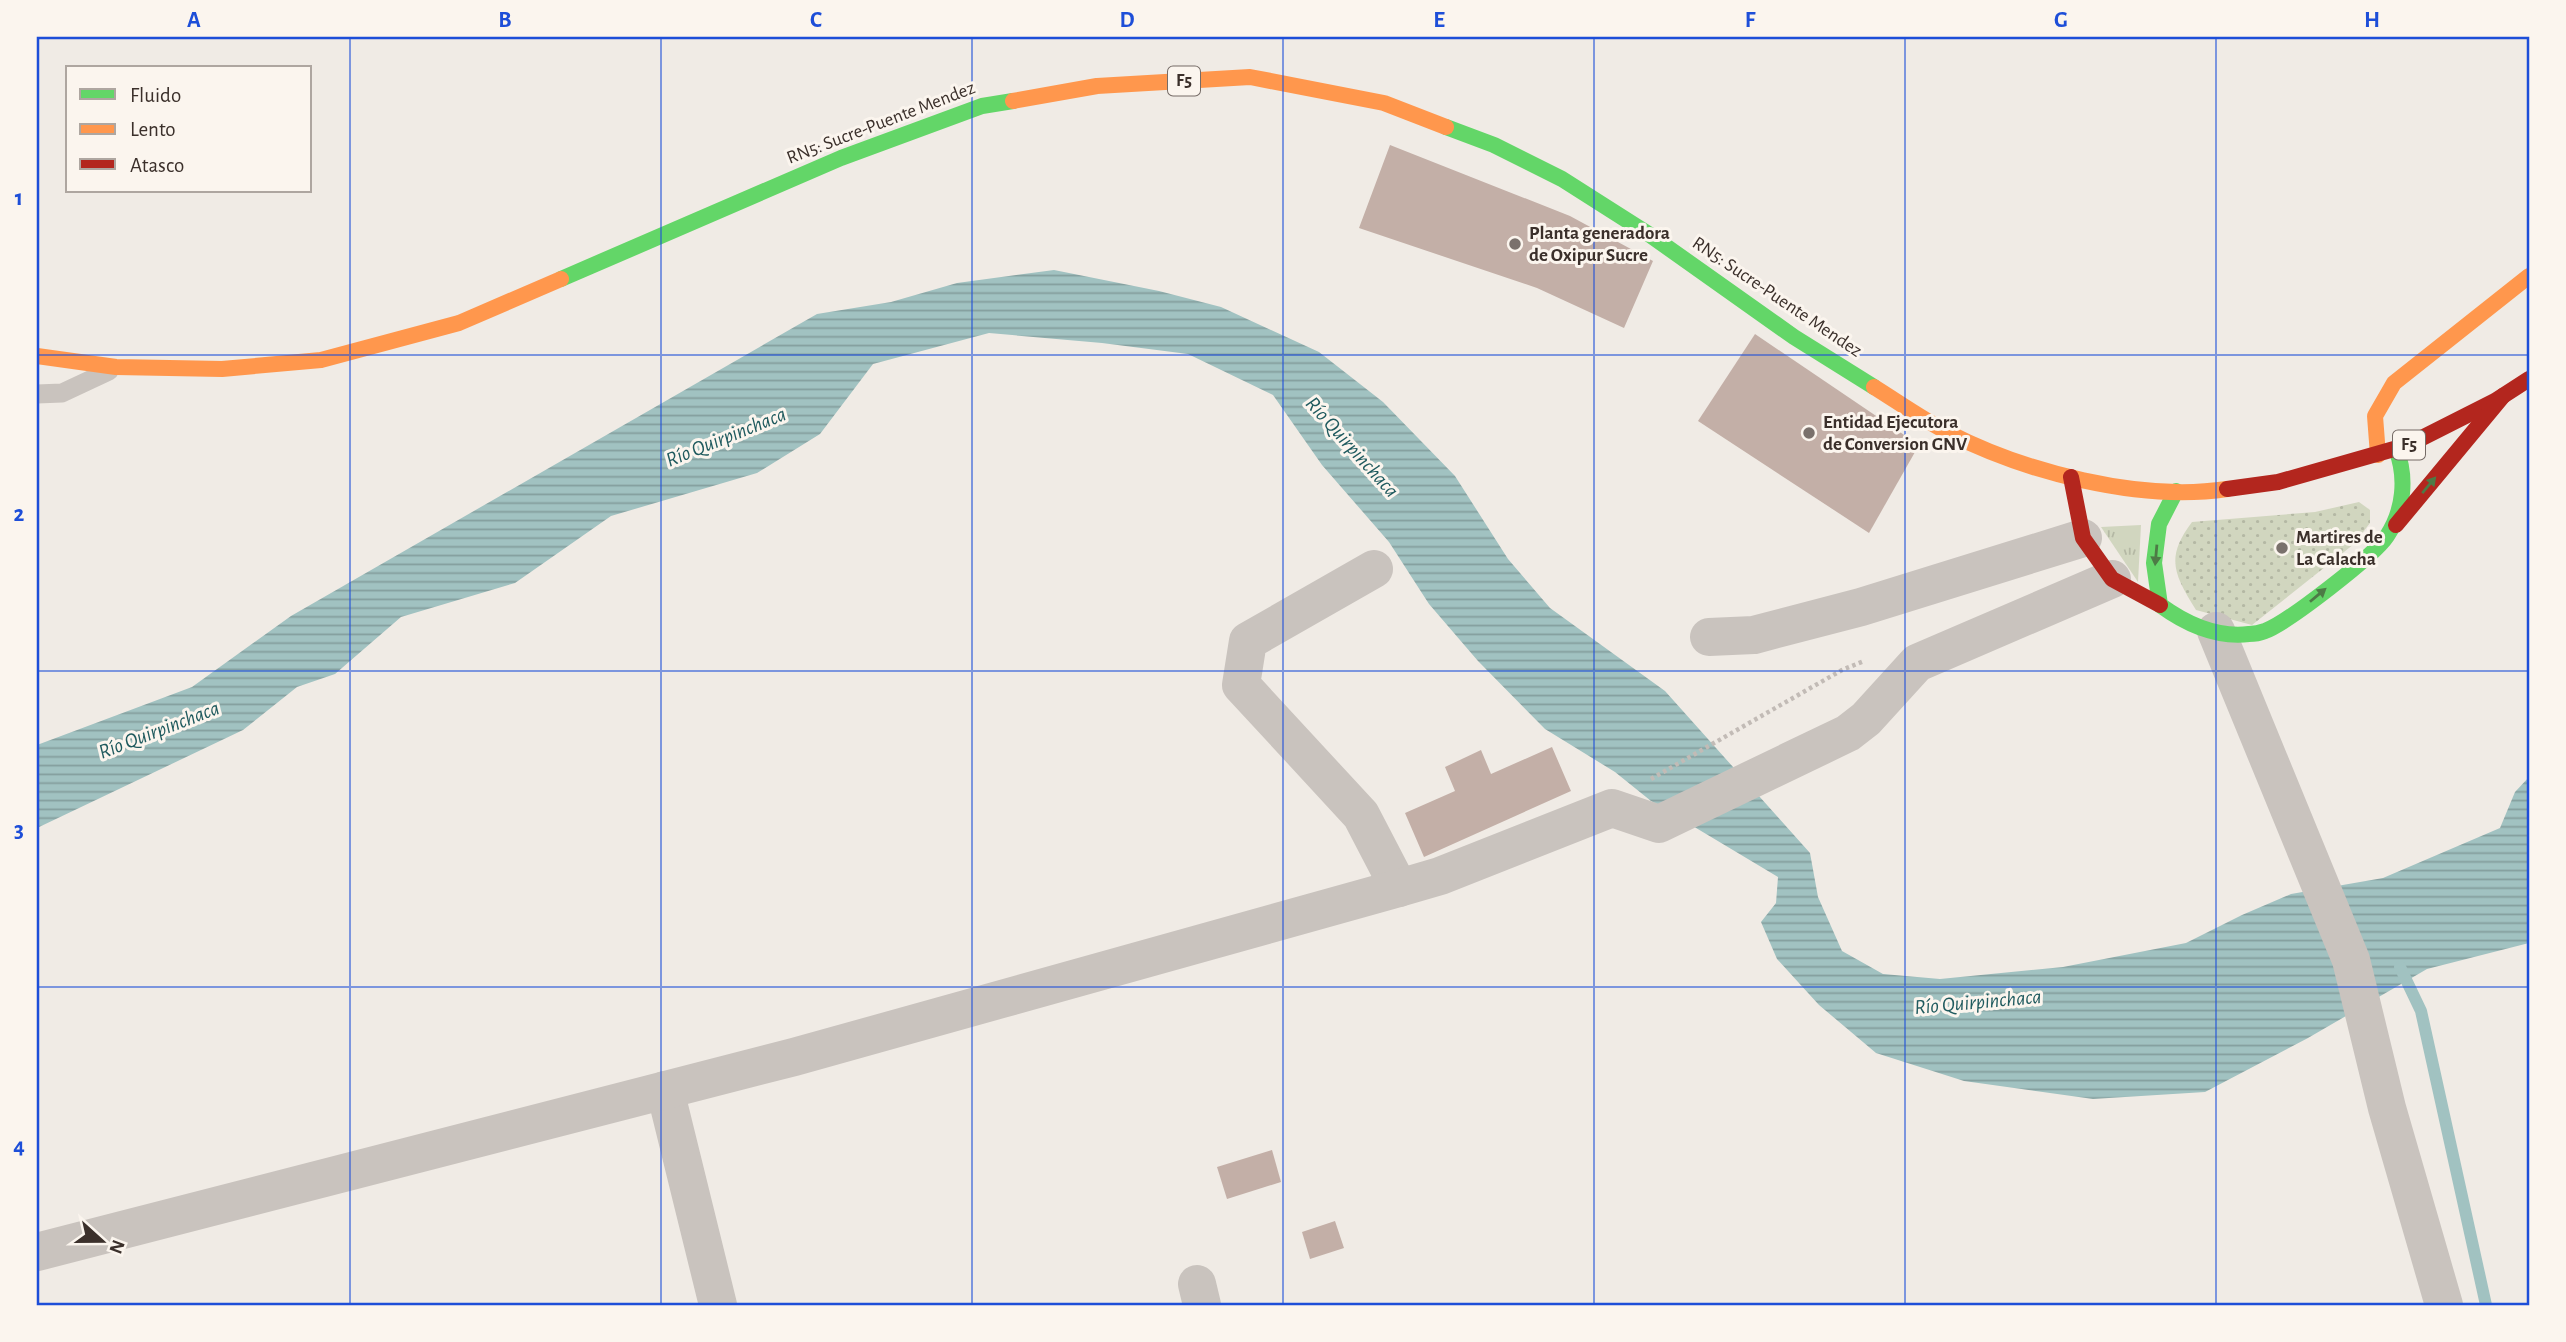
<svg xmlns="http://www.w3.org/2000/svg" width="2566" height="1342" viewBox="0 0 2566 1342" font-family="'Alegreya Sans',sans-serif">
<defs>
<pattern id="grass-tufts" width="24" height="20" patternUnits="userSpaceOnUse" patternTransform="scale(1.75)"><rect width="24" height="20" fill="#d1d6bf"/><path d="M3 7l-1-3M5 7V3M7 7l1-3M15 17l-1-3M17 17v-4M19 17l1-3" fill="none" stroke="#b4b8a4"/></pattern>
<pattern id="park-dots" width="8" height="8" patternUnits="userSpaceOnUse" patternTransform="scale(1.75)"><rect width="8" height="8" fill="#d1d6bf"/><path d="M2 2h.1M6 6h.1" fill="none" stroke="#b4b8a4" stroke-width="1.8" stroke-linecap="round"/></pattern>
<pattern id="water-rules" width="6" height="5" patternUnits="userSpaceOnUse" patternTransform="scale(1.75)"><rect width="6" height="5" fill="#a1c2c1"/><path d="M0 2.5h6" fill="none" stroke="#849e9d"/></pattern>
</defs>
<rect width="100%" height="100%" fill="#f0ebe5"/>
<polygon fill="url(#grass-tufts)" points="2141,525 2138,582 2101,527"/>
<path fill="url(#park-dots)" d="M2359 502 2370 510V523L2354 544 2252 625 2196 610C2174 574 2165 558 2192 522L2315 512Z"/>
<polygon fill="url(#water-rules)" points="1054,270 1159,291 1221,307 1319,352 1383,402 1455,476 1508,559 1550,608 1665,691 1810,853 1818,897 1842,951 1883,974 1940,979 2063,967 2186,943 2242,915 2291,894 2383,878 2500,828 2515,792 2529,777 2529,943 2427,969 2308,1038 2205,1092 2093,1099 1964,1081 1876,1053 1819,1005 1777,959 1761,922 1776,903 1778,877 1651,801 1615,772 1545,729 1478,661 1429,604 1389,542 1322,465 1273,395 1188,354 1102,343 989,333 873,364 820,434 757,473 611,516 515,583 401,617 335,674 297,687 243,730 37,828 37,745 192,687 291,616 817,314 891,302 957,283"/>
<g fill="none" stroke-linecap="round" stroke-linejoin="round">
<polyline stroke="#a1c2c1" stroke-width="12" points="2400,967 2421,1011 2486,1305"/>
</g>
<g fill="#c3afa7">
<polygon points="1390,145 1570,216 1653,261 1624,328 1537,288 1359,228"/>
<polygon points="1755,334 1919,445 1869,533 1698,421"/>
<polygon points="1552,747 1571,791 1424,857 1405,813 1455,791 1445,767 1481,750 1491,774"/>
<polygon points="1272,1150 1281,1182 1227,1199 1217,1167"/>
<polygon points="1335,1221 1344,1248 1310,1259 1302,1232"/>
</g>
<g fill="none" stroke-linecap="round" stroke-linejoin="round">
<polyline stroke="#c2bbb6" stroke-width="4.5" stroke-dasharray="3.5 3.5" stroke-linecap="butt" points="1651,779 1842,670 1864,661"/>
<polyline stroke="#c9c3be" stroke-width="19" points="37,394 62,393 109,371"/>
<g stroke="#c9c3be" stroke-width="38">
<polyline points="1374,569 1248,641 1241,685 1361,815 1399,888"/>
<polyline points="2216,631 2351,960 2387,1108 2444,1305"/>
<polyline points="1709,637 1754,635 1861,607 2083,538"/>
<polyline points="665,1090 718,1305"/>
<polyline points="37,1252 794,1057 1399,888 1440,876 1612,808 1659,824 1848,733 1866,719 1917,663 2112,579"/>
<polyline points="1197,1284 1202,1305"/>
</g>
<g stroke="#63d668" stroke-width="16">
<polyline points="1446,127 1494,145 1562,179 1650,235 1794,337 1874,387"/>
<polyline points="561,279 841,158 982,106 1013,101"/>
<path d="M2176 491 2159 524 2154 563 2160 605C2186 624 2216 638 2249 634 2254 634 2260 633 2265 631 2287 623 2374 556 2387 536 2404 510 2407 477 2396 449"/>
</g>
<g stroke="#ff974d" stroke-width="16">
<polyline points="1013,101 1097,86 1250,77 1384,103 1446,127"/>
<polyline points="37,356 116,367 222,369 321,360 459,323 561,279"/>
<path d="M1874 387C1898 402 1922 419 1947 432 2025 472 2139 502 2227 489"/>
<polyline points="2378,455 2375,416 2394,383 2529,276"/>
</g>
<g stroke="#b3261e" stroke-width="16">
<polyline points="2071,477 2083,538 2112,579 2160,605"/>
<polyline points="2227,489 2278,482 2408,445 2495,401 2529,379"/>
<polyline points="2396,525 2503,396"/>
</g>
</g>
<defs><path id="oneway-solid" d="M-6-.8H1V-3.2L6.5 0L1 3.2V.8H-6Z" transform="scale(1.75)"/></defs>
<g fill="#4d7b46">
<use href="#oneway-solid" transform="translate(2429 485) rotate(-50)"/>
<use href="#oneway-solid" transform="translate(2156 555) rotate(95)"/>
<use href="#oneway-solid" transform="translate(2318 595) rotate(-40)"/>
</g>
<path fill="none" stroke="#1d4ed8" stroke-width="2" stroke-opacity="0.55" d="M350 37V1305M661 37V1305M972 37V1305M1283 37V1305M1594 37V1305M1905 37V1305M2216 37V1305M37 355H2529M37 671H2529M37 987H2529"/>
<g fill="#7a716c" stroke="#fbf5ee" stroke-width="2.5">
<circle cx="1515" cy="244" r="7"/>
<circle cx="1809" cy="433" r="7"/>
<circle cx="2282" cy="548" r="7"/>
</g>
<g text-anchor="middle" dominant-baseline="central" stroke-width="6" stroke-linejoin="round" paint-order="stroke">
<g fill="#fbf5ee" stroke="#756b66" stroke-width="2">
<rect x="1168" y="66.5" width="32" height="29" rx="5"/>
<rect x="2393" y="430.5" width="32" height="29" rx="5"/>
</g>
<g font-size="18" font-weight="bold" fill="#3b302b">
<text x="1184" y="81">F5</text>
<text x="2409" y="445">F5</text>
</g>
<g font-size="19" fill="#3b302b" stroke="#fbf5ee">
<text transform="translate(881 123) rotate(-21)">RN5: Sucre-Puente Mendez</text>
<text transform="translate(1777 297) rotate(34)">RN5: Sucre-Puente Mendez</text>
</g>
<g font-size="19" font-weight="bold" fill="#3b302b" stroke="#fbf5ee" text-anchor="start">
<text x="1529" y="233">Planta generadora<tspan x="1529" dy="22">de Oxipur Sucre</tspan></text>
<text x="1823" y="422">Entidad Ejecutora<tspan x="1823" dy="22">de Conversion GNV</tspan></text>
<text x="2296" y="537">Martires de<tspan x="2296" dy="22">La Calacha</tspan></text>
</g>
<g font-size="21" font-style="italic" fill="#1f5a5e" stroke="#fbf5ee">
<text transform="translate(726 437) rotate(-22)">Río Quirpinchaca</text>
<text transform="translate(1352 447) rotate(48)">Río Quirpinchaca</text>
<text transform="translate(159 730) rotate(-21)">Río Quirpinchaca</text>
<text transform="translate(1978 1002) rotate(-5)">Río Quirpinchaca</text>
</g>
</g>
<rect width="2566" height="1342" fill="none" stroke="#fbf5ee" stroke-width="77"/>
<rect x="66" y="66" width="245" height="126" fill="#fbf5ee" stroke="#aea6a0" stroke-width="2"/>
<rect x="80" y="89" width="35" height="10" fill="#63d668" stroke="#aea6a0" stroke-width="2"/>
<text x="130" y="102" font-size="21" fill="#3b302b">Fluido</text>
<rect x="80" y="124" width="35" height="10" fill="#ff974d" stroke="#aea6a0" stroke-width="2"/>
<text x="130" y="136" font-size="21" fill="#3b302b">Lento</text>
<rect x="80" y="159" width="35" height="10" fill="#b3261e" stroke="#aea6a0" stroke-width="2"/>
<text x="130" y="172" font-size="21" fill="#3b302b">Atasco</text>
<g transform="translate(102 1241) rotate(111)" stroke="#fbf5ee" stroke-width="5" paint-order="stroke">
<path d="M0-5L12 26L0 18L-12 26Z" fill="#3b302b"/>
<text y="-10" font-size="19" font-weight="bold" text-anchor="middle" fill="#3b302b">N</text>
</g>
<rect x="38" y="38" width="2490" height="1266" fill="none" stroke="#1d4ed8" stroke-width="2.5"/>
<g font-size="23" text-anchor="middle" font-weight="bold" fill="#1d4ed8">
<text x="194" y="27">A</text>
<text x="505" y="27">B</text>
<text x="816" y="27">C</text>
<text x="1127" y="27">D</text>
<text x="1439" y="27">E</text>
<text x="1750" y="27">F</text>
<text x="2061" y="27">G</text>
<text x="2372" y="27">H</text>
<text x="19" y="205">1</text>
<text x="19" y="521">2</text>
<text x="19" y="837">3</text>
<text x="19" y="1153">4</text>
</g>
</svg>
